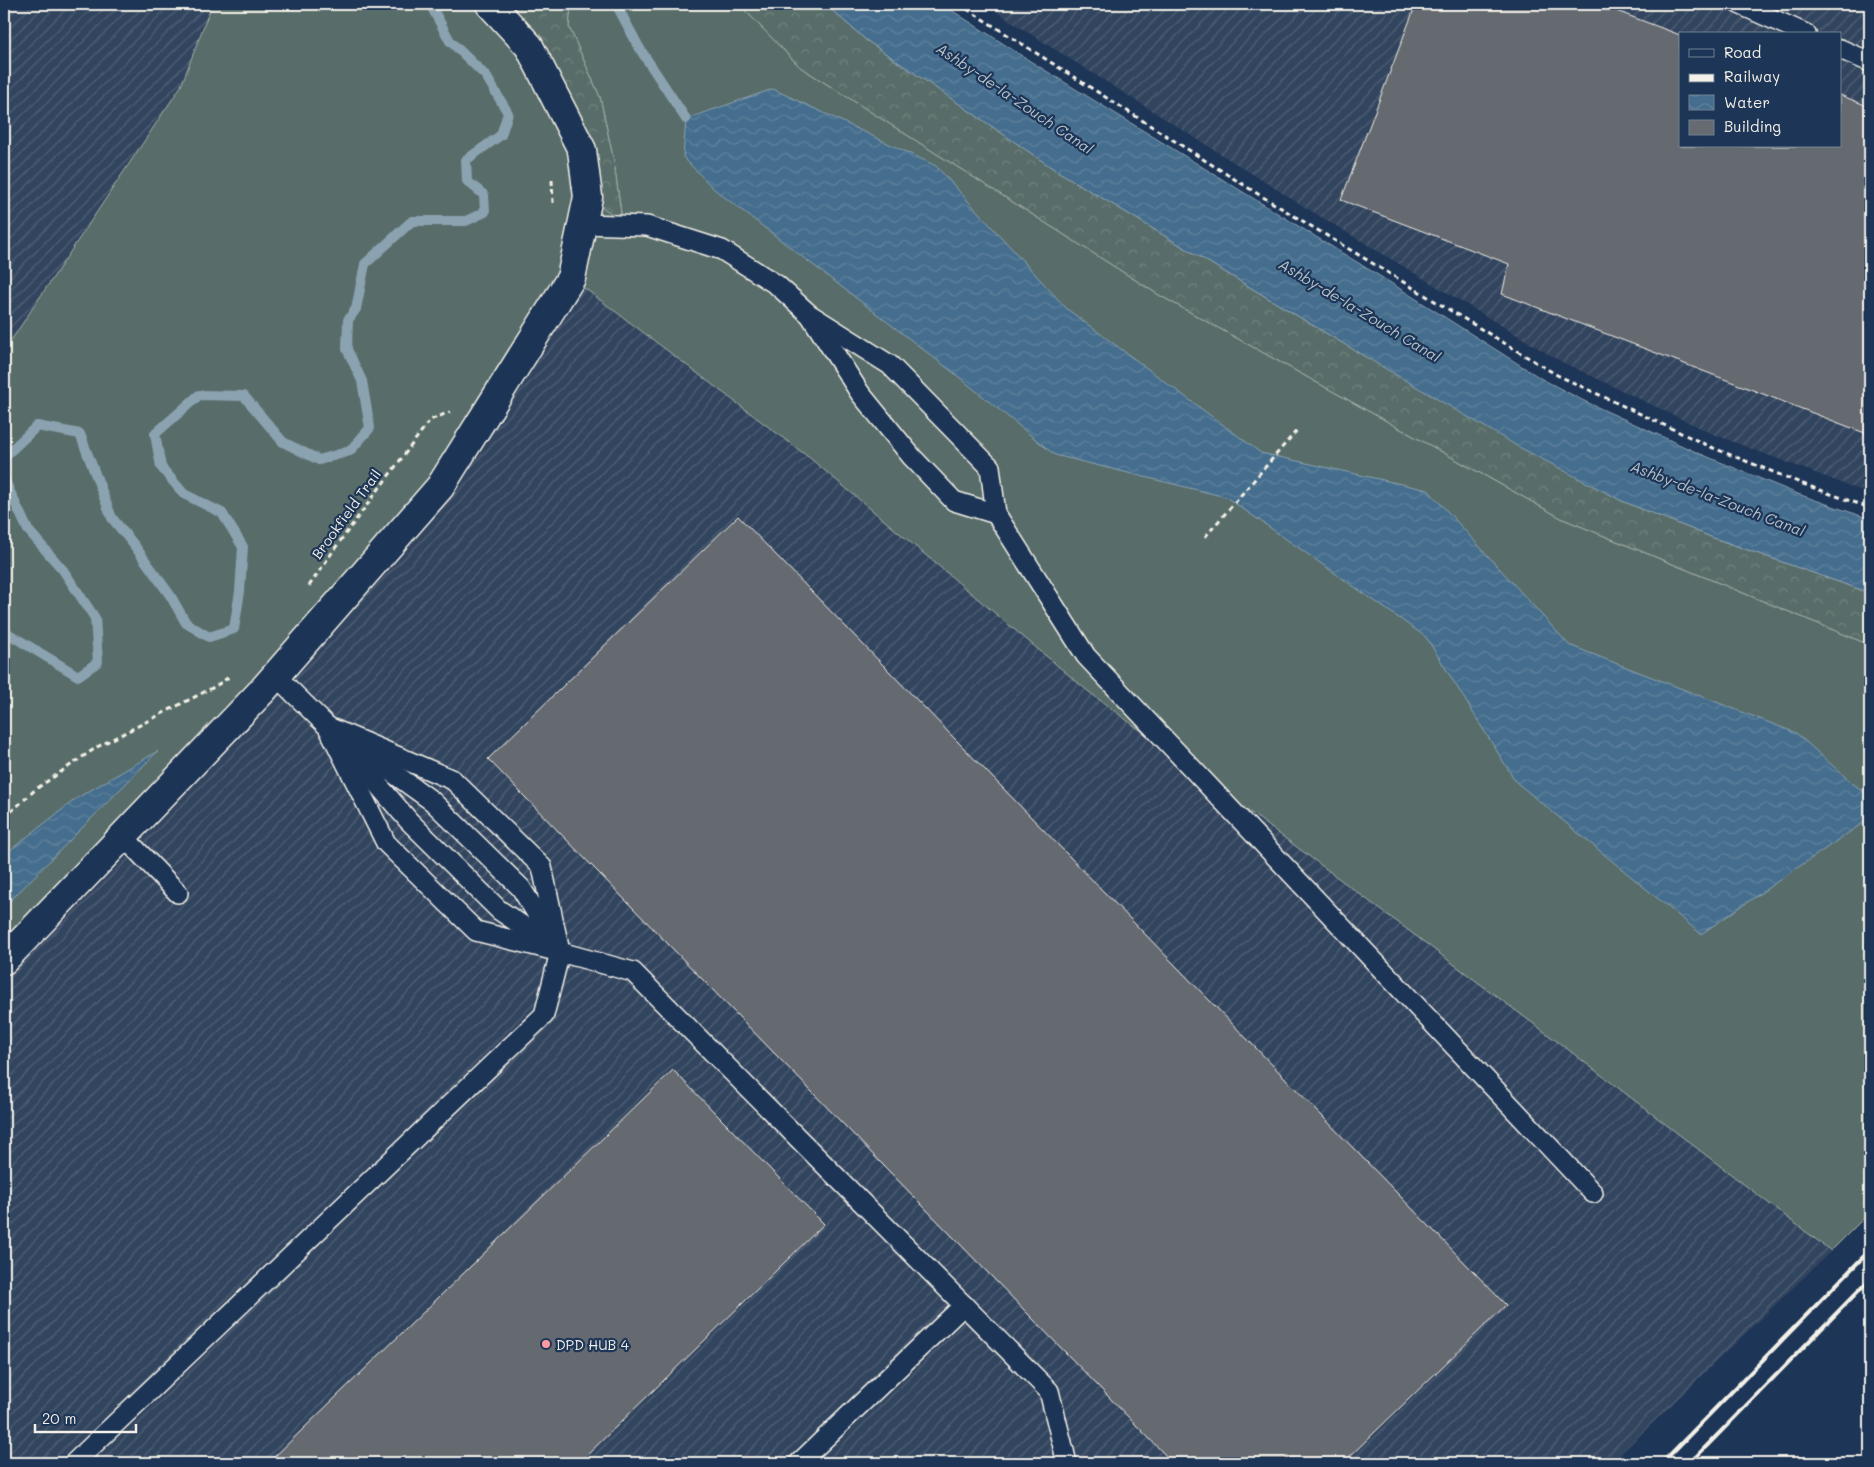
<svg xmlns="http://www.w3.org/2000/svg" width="1874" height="1467" viewBox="0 0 1874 1467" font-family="Mali,sans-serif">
<defs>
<pattern id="industrial-furrows" width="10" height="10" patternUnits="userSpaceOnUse" patternTransform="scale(1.25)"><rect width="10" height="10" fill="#33455f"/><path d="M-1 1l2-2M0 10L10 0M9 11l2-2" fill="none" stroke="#516076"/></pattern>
<pattern id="forest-crowns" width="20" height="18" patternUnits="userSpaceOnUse" patternTransform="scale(1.25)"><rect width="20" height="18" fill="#586d69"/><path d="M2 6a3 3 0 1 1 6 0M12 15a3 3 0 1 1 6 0" fill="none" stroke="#71827e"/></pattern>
<pattern id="water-waves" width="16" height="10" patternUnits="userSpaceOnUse" patternTransform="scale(1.25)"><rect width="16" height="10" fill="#456d8d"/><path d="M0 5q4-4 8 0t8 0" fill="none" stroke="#60829d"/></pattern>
</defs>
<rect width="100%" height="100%" fill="#1d3557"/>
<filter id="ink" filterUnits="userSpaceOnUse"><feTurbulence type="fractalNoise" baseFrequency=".02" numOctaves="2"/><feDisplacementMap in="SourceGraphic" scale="10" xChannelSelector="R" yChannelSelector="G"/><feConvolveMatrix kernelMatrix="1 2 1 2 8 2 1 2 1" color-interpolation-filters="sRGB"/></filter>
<g filter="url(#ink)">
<g fill="url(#industrial-furrows)" fill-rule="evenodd">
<polygon points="4,4 212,4 181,86 4,351"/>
<path d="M987 4H1870V494L1713 434 1560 361 1303 206 1010 21ZM1680 34H1840V146H1680Z"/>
<polygon points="571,278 811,459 1089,692 1570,1051 1831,1251 1611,1463 4,1463 4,960"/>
</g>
<polygon fill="#586d69" stroke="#a6afa8" points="212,4 490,4 622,220 614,162 600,97 569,27 571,4 739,4 800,67 1159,295 1563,519 1870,645 1870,1212 1831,1251 1570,1051 1089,692 811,459 571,278 440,487 4,960 4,351 181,86"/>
<g fill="url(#forest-crowns)" stroke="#a6afa8">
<polygon points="497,4 571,4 569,27 600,97 614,162 622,221 588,197 562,82 538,33"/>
<polygon points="739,4 825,4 866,40 1054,169 1364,356 1622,501 1711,537 1870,593 1870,645 1563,519 1159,295 800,67"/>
</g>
<g fill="url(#water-waves)" stroke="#8ba2b1">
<polygon points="825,4 942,4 1030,61 1391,283 1542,379 1582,400 1696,452 1795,493 1870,519 1870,593 1711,537 1622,501 1519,447 1364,356 1054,169 866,40"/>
<polygon points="773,89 936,166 1067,309 1261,453 1428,490 1569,645 1796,733 1852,783 1870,796 1870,818 1701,934 1516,782 1426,637 1226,497 1055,455 954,373 714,189 683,157 686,119"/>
<polygon points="158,751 4,907 4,855 77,798"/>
</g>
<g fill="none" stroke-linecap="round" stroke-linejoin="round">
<g stroke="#8ba2b1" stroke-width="10">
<polyline points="616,4 640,49 686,119"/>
<polyline points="4,457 37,426 80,434 112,518 134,545 170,595 186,623 209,637 234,629 240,591 243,547 222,513 184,494 161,467 155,434 199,395 244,396 283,442 319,460 350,451 370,428 362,381 347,349 348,320 356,309 365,264 412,221 466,221 485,212 484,195 467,181 466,160 501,135 508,113 486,76 450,41 430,4"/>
<polyline points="4,479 28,530 63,570 95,618 98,662 78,676 4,631"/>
</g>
</g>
<g fill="#656b71" stroke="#f4f1e8">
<polygon points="1416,4 1598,4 1680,35 1680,146 1840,146 1840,95 1870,107 1870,435 1502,294 1509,264 1341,200"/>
<polygon points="738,516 1506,1305 1343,1463 1173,1463 488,759"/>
<polygon points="673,1070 824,1224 579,1463 268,1463"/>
</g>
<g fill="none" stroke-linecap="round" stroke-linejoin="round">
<g stroke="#f4f1e8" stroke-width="22">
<g id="service">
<polyline points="1739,4 1806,34"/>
<polyline points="1840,49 1870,62"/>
<polyline points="583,224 647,226 722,250 777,285 809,314 890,365 990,467 996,514 1086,656 1593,1193"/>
<polyline points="812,318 860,393 912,457 954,501 996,514"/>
<polyline points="328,727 386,843 476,931 560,952 633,972 1049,1391 1067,1463"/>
<polyline points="357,747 432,801 521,888 553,940"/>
<polyline points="348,750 409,821 499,910 551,945"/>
<polyline points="123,836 178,893"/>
<polyline points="74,1463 544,1015 560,952 542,867 453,780 328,727 276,676"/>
<polyline points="799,1463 964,1305"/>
</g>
</g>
<g stroke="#f4f1e8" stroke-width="31">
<polyline id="minor" points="4,960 262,691 440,487 571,278 588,197 582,150 529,46 490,4"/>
</g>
<g stroke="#f4f1e8" stroke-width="3" stroke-dasharray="5 4" stroke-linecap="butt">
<polyline points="959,4 1258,194 1557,375 1711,447 1803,484 1870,508"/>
<polyline points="552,180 553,203"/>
<polyline points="1205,537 1298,429"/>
<polyline points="309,586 338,544 430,420 450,412"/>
<polyline points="4,818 36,789 97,747 214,687 229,677"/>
</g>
<use href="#service" stroke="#1d3557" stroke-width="19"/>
<use href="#minor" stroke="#1d3557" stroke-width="28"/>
<g stroke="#f4f1e8" stroke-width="4">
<polyline points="1662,1463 1870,1250"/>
<polyline points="1690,1463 1870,1279"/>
</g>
</g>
</g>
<circle fill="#ff9aa2" stroke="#1d3557" stroke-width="2" cx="546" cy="1344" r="5"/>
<g text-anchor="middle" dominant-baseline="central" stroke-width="4.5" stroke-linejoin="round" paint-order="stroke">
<g font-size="14" fill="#f4f1e8" stroke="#1d3557">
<text transform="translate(346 514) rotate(-54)">Brookfield Trail</text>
</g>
<g font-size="14" fill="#f4f1e8" stroke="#1d3557" text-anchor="start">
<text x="556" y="1344">DPD HUB 4</text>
</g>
<g font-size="15" font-style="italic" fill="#b7c3c8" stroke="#1d3557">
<text transform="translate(1015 98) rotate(34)">Ashby-de-la-Zouch Canal</text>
<text transform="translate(1360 310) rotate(31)">Ashby-de-la-Zouch Canal</text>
<text transform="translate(1718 498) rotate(21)">Ashby-de-la-Zouch Canal</text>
</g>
</g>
<rect width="1874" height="1467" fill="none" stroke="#1d3557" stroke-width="20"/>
<rect x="10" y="10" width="1854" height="1447" fill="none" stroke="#f4f1e8" stroke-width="2" filter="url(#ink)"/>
<rect x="1679" y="32" width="162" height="115" fill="#1d3557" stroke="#738091"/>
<rect x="1689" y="49" width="25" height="8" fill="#1d3557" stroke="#738091"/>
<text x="1724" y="58" font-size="15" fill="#f4f1e8">Road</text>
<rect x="1689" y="74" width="25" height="8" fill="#f4f1e8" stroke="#738091"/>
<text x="1724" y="82" font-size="15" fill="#f4f1e8">Railway</text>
<rect x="1689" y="95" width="25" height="15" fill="url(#water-waves)" stroke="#738091"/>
<text x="1724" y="108" font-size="15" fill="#f4f1e8">Water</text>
<rect x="1689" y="120" width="25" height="15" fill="#656b71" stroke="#738091"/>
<text x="1724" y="132" font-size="15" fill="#f4f1e8">Building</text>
<path d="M35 1424v8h101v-8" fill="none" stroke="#f4f1e8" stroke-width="2.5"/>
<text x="42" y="1424" font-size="15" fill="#f4f1e8" stroke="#1d3557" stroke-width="4" paint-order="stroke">20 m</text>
</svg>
